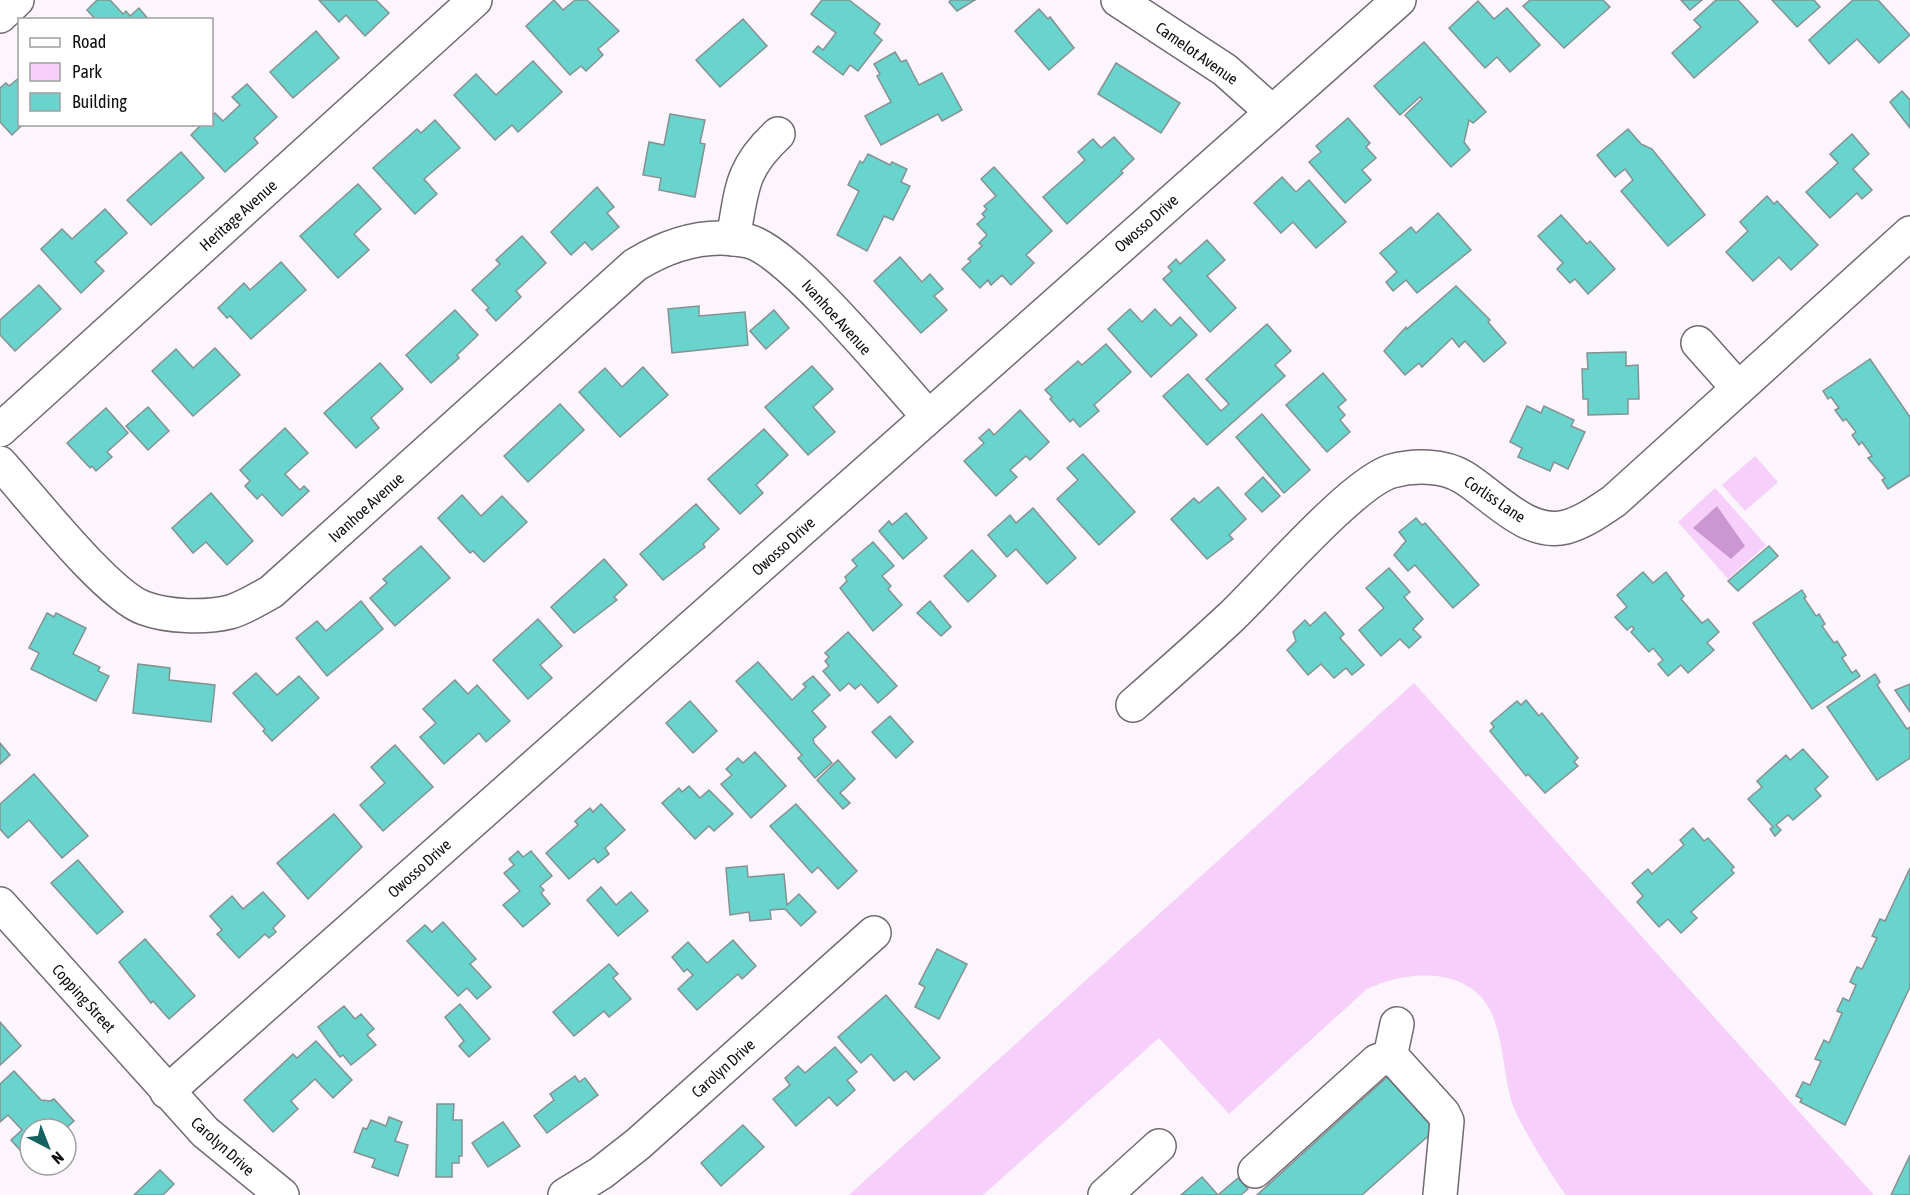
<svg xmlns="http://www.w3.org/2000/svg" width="1910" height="1195" viewBox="0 0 1910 1195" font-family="'Asap Condensed',sans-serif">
<rect width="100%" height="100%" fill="#fdf5fe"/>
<g fill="#f7cffb">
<polygon points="1755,456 1778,482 1745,511 1722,485"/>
<polygon points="1715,488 1766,545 1728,579 1678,522"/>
<path d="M1414 683 1874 1195H1566C1553 1178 1518 1122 1512 1103 1504 1077 1504 1048 1495 1022 1478 966 1410 968 1367 989L1229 1114 1159 1038 983 1195H849Z"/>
</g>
<polygon fill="#cb97d1" points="1717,506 1745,546 1731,559 1693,528"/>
<g fill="#69d4ce" stroke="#859190" stroke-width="1.5">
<polygon points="97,0 110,0 123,14 126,11 130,16 139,8 149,20 96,20 87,10"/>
<polygon points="319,0 376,0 389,13 365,36 346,15 339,22"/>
<polygon points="554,0 563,10 575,0 587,0 619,31 598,49 603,55 586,71 581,66 570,75 526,26"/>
<polygon points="822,0 849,0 880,24 874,33 882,40 858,71 850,65 843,75 813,52 818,46 823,50 836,33 811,14"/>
<polygon points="951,0 975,0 957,11 949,2"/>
<polygon points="1530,0 1603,0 1610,7 1564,48 1523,6"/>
<polygon points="1681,0 1702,0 1690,10"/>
<polygon points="1716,0 1738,0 1758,22 1694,78 1672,53 1701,27 1694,20"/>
<polygon points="1772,0 1814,0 1820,7 1797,27"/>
<polygon points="1853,0 1878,0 1910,35 1879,63 1857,39 1829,64 1809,40"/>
<polygon points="1478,1 1494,19 1507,8 1540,45 1510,72 1497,57 1485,68 1449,28"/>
<polygon points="1039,9 1048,19 1050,17 1074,48 1049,70 1015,31"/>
<polygon points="743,19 767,46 720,87 696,60"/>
<polygon points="316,31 339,58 293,98 270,72"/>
<polygon points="1424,42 1486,112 1473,123 1469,120 1464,142 1470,150 1451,167 1405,115 1422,99 1420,97 1400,115 1374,86"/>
<polygon points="895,52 901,62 906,60 919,85 942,73 962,110 942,121 938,114 881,145 865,116 891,102 877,76 880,74 874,64"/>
<polygon points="533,61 562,92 518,132 512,125 495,140 454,95 476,74 496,95"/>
<polygon points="1116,63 1180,103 1161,133 1098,94"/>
<polygon points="20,77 20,124 23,124 12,135 0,122 0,88 6,83 9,86"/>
<polygon points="247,84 277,117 254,138 258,143 225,172 191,135 202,124 212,124 212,116 215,113 223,121 240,105 232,97"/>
<polygon points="1902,91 1910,100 1910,128 1890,102"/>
<polygon points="670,114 705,120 700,143 705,144 695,197 659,190 661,178 643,175 649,142 664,145"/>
<polygon points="1348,118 1370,143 1366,147 1376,158 1362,170 1371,180 1345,203 1309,162 1321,152 1316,146"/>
<polygon points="435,120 460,148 424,179 437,194 415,214 373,168 417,129 421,133"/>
<polygon points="1628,129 1641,144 1652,149 1705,215 1668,246 1621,191 1633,180 1625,169 1615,177 1597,155"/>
<polygon points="1852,134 1869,154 1853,169 1872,190 1862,199 1857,193 1830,218 1806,192 1838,163 1830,154"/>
<polygon points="1114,137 1134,159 1121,171 1123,173 1067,224 1043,197 1085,160 1078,152 1093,139 1101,148"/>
<polygon points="181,152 204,178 151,225 127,200"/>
<polygon points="868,154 890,165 892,162 907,169 901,182 910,186 893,220 884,216 867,251 837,235 859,191 848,185 860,161 863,163"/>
<polygon points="994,167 1052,231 1026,255 1034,263 1011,285 1002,275 991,285 988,280 980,288 962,269 971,261 968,259 982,246 979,243 987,235 977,224 985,217 982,214 987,209 984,206 996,196 981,179"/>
<polygon points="1282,177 1296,192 1309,180 1346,222 1316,248 1293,222 1281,233 1254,203"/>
<polygon points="358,184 381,209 354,234 369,250 338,278 300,236"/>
<polygon points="597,187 614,207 607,213 619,227 592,250 585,242 571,255 551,232"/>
<polygon points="1767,196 1774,204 1777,201 1818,245 1791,270 1779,257 1753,281 1726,252 1748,231 1740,222"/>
<polygon points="105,209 127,233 95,262 104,271 81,293 41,249 62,229 72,239"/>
<polygon points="1438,213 1471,250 1417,293 1406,280 1393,291 1386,282 1397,272 1380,253 1411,227 1416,233"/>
<polygon points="1561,215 1587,244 1590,241 1615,269 1588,294 1575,279 1570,283 1557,269 1563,263 1538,236"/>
<polygon points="522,236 546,263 516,291 521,297 496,321 486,310 489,308 472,290 500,264 496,260"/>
<polygon points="1207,240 1225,260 1207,276 1236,308 1210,332 1163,279 1172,271 1168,267 1176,259 1180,264"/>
<polygon points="900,257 922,282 930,274 943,289 934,296 947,310 921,333 874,281"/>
<polygon points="281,262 306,290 251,339 230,316 227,318 218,308 244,283 250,290"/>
<polygon points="39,285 61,309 15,351 0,335 0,320"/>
<polygon points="1456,286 1490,320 1488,322 1506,343 1484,362 1465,341 1459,347 1452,338 1422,367 1419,363 1405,375 1384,351 1406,327 1407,329"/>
<polygon points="699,306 699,316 745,312 748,345 672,353 668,309"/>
<polygon points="1130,309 1142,322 1155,309 1171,326 1180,317 1197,335 1151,377 1108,329"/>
<polygon points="455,310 478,335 457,355 459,358 431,383 406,355"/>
<polygon points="774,310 789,328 766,349 750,331"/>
<polygon points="1267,324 1291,351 1275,365 1285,376 1207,445 1163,396 1188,374 1221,411 1229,404 1206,379"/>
<polygon points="1106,344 1131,372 1094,405 1099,411 1080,427 1073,419 1070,422 1050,399 1052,397 1045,390 1078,361 1082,365"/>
<polygon points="215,348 240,375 193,416 152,371 176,349 193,368"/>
<polygon points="1626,352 1626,366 1638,365 1639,399 1628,399 1628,414 1588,415 1588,399 1583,399 1582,369 1588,369 1587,353"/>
<polygon points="1870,359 1910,417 1910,475 1888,489 1882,480 1885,478 1868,458 1872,456 1862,442 1859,445 1852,435 1856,432 1846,419 1843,421 1835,410 1839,408 1831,397 1828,399 1823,391"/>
<polygon points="380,363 403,389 371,418 379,428 356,448 324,413"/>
<polygon points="812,366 833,389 813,407 835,432 808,455 765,407"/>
<polygon points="643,367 668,395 620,437 579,392 605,368 622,387"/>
<polygon points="1323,373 1346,400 1338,407 1345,415 1340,420 1350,432 1327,452 1286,405"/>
<polygon points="560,404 584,430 528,482 504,456"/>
<polygon points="1527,406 1541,413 1544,406 1574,420 1571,426 1585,432 1568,469 1554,462 1550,471 1518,457 1522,448 1510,442"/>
<polygon points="148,407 169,431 148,450 126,426"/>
<polygon points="106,408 128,433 107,452 112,457 96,471 92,466 90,468 67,443"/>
<polygon points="1020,410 1049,442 1030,460 1026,456 1010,470 1017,477 996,496 964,461 984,443 979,438 989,429 994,435"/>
<polygon points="1262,414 1310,470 1284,493 1236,437"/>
<polygon points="285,428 308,453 285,474 300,490 304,486 309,491 282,516 262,494 257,499 245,486 250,481 240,470"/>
<polygon points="764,429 788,455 756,485 763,493 740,514 708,479"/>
<polygon points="1083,454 1135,512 1099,545 1057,499 1078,480 1067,468"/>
<polygon points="1263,477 1280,496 1262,512 1245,494"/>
<polygon points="1218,487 1246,519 1229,535 1233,539 1207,559 1171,519 1194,498 1199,503"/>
<polygon points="211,493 253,541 227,565 206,542 193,553 172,528"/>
<polygon points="462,495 481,516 502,496 527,522 484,562 473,551 470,553 438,518"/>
<polygon points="696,504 719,529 703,544 705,547 663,580 640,554"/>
<polygon points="1033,508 1076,558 1047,584 1016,549 1007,557 988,535 1010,515 1016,523"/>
<polygon points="906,513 927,538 903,559 879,531 889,521 892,525"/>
<polygon points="1416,518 1422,525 1425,523 1479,585 1453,608 1415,565 1408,571 1394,555 1406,541 1399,532"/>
<polygon points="873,542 894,566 882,576 891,586 888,589 902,605 873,631 840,588 847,581 845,577 857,566 852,560"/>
<polygon points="421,546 450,578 395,626 370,598 387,583 383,579"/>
<polygon points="1769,546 1778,556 1738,591 1728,581"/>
<polygon points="972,550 996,576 968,602 944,576"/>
<polygon points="604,559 627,585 614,597 617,600 574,633 551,607"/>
<polygon points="1389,568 1410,592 1404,597 1423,619 1413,629 1421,637 1409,648 1400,639 1381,656 1359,630 1384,608 1366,588"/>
<polygon points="1643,572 1653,583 1666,572 1684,596 1681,599 1702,623 1708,619 1719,632 1707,643 1714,650 1688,673 1681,665 1668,676 1658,664 1663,660 1653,648 1649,652 1631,632 1634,629 1632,626 1627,630 1615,617 1627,607 1617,595"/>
<polygon points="1802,590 1806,597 1804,598 1816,616 1819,614 1825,624 1822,626 1834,643 1837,641 1846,655 1842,658 1852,673 1856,670 1860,676 1812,709 1753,623"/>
<polygon points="361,601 383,629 327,676 296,638 317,621 326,631"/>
<polygon points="930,601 951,627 941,636 917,613"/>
<polygon points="1325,612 1344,634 1340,638 1364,665 1352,675 1346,668 1334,678 1321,664 1308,675 1287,650 1296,641 1293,632 1305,620 1310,626"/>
<polygon points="47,613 54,617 56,613 86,628 73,654 100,667 98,671 109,676 96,701 31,669 39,653 29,648"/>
<polygon points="538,619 562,646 540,665 552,678 528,699 493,660"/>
<polygon points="848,632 897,686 878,703 861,684 855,689 849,683 840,691 823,671 829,666 825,661 829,657 825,653"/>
<polygon points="758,662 792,700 806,687 803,684 813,676 830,695 812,711 826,727 813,739 814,743 832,763 815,778 798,758 802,755 736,681"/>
<polygon points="138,664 170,668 169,680 215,685 211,722 133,713"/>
<polygon points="256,673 277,695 299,676 319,698 272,741 263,731 265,729 233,693"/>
<polygon points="1875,674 1880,682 1877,685 1907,729 1910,727 1910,758 1877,780 1827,707"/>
<polygon points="455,680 468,694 477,685 510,721 486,742 479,733 444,764 420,737 436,723 423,709"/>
<polygon points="1910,684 1910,712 1895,690"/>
<polygon points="1526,700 1539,716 1542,713 1578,758 1574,762 1578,766 1545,793 1528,774 1526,776 1490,731 1494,727 1491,723 1517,701 1521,705"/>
<polygon points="690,701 717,731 693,753 666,723"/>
<polygon points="890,716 913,742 896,758 872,732"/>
<polygon points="0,743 10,755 0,764"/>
<polygon points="395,745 433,787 383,831 360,805 385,783 371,767"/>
<polygon points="1803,749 1828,777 1815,789 1821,796 1793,820 1788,815 1776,825 1781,830 1775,836 1770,829 1773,827 1748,799 1762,787 1757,781 1786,755 1790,760"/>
<polygon points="755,752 786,786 751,818 721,784 732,775 726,769 738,758 743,763"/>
<polygon points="838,760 855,779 840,793 850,803 843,809 817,780"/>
<polygon points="34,774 88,836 62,858 29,820 8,838 0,829 0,804"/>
<polygon points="689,786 700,798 709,790 733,814 714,831 709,826 695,839 662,803 679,788 682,792"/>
<polygon points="601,804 625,830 605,848 609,854 598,863 594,858 569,879 546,853 578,825 575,821 590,808 593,812"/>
<polygon points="796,804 857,871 838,889 818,867 812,873 770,826"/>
<polygon points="334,814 362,847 308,899 277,863"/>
<polygon points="1693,828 1704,841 1708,838 1734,867 1731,870 1734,873 1691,912 1697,918 1681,933 1668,919 1659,927 1637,902 1643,896 1632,883 1648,869 1652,874 1684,845 1680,840"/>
<polygon points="518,851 523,857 531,851 552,876 540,886 544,890 541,893 550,904 523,927 503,905 520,891 504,873 514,865 509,859"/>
<polygon points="78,860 123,912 97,934 51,883"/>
<polygon points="747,866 748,877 784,874 787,905 799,894 816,912 801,926 785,909 770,910 771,919 750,921 749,912 730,915 726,868"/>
<polygon points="1910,868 1910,987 1845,1125 1800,1102 1802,1099 1796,1096 1803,1082 1810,1085 1821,1061 1815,1059 1824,1040 1829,1043 1842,1013 1837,1011 1843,998 1849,1001 1856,985 1850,982 1857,967 1862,969 1877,938 1872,936 1880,919 1885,921"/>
<polygon points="601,887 616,905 631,892 648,911 618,936 587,900"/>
<polygon points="263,892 285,916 273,928 276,932 269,938 265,934 239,958 217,934 222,930 210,916 232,896 243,909"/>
<polygon points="443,922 476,959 470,964 491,987 477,999 467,988 458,996 407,941 425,925 432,932"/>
<polygon points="145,939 195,996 169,1019 153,1001 151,1003 119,962"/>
<polygon points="733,940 756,966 742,979 738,974 697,1010 678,989 693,975 687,969 684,972 672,957 688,942 707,963"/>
<polygon points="937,949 967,964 939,1019 915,1007 925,987 919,984"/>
<polygon points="609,964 618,974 613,978 631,999 609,1017 604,1011 574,1036 553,1012"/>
<polygon points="886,995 940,1058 914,1080 906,1071 894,1081 871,1054 861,1063 838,1037"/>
<polygon points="460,1004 490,1039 469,1057 459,1046 464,1041 445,1017"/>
<polygon points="344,1006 355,1019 361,1014 374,1029 367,1035 376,1045 351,1065 343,1055 340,1057 318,1027"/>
<polygon points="0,1022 21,1046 0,1065"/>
<polygon points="316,1041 352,1080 333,1098 315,1079 291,1101 298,1109 273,1132 244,1100 293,1054 297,1058"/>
<polygon points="835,1047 857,1072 847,1080 855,1090 837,1106 829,1097 796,1126 773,1099 790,1085 785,1078 798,1066 805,1073"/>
<polygon points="14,1071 41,1100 50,1101 54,1099 74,1121 65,1129 61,1127 30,1129 30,1155 27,1158 11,1140 22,1130 8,1115 0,1122 0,1084"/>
<polygon points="575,1076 579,1082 585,1078 598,1095 547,1133 534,1116 554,1100 550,1094"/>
<polygon points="1387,1077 1435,1130 1362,1195 1257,1195"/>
<polygon points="437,1104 454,1104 453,1120 462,1120 462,1156 459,1156 459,1163 452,1163 452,1177 436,1177"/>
<polygon points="389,1117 402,1122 395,1141 408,1145 398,1176 372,1167 375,1159 354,1152 363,1128 367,1129 371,1120 386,1126"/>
<polygon points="503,1122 520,1146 488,1167 472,1143"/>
<polygon points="743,1125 764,1147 721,1186 701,1163"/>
<polygon points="1910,1155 1910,1195 1891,1195"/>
<polygon points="160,1170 174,1184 163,1195 134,1195"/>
<polygon points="1202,1177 1218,1195 1181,1195"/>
<polygon points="1238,1178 1248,1189 1241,1195 1218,1195"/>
</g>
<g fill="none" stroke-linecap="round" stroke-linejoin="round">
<g stroke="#716a71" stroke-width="36">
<g id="minor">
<polyline points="1118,0 1225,70 1272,112"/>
<polyline points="0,16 17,0"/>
<path d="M733 239C742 190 740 169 778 134"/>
<polyline points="1698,343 1738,388"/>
<polyline points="0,430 475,0"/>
<path d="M0 463C30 496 107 595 144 608 168 617 205 618 230 612 244 608 258 599 271 592L635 265C669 244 708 232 748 241 790 251 895 380 928 416"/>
<path d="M1133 705C1166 676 1199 647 1231 617 1266 584 1353 482 1392 471 1414 465 1443 465 1463 477 1493 495 1527 537 1566 527 1584 522 1599 511 1614 501L1910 233"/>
<polyline points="0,904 205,1132 282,1195"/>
<polyline points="1390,1057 1397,1024"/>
<polyline points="167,1092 1399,0"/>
<polyline points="1255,1171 1377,1061 1390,1057 1395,1060 1443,1113 1447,1121 1440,1195"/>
<polyline points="565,1195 601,1173 638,1144 874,933"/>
<polyline points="1105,1195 1159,1146"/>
</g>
</g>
<use href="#minor" stroke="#fff" stroke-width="33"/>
</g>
<g text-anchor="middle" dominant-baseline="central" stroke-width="4.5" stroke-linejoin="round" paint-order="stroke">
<g font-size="16" fill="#120f12" stroke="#fff">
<text transform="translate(1197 53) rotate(35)">Camelot Avenue</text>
<text transform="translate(238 215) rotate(-42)">Heritage Avenue</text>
<text transform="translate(1146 223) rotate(-41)">Owosso Drive</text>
<text transform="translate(837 317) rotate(48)">Ivanhoe Avenue</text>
<text transform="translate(1495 499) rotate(34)">Corliss Lane</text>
<text transform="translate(366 507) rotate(-42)">Ivanhoe Avenue</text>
<text transform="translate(783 546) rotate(-42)">Owosso Drive</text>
<text transform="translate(419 868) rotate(-42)">Owosso Drive</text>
<text transform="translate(84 998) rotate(48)">Copping Street</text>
<text transform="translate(723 1068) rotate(-42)">Carolyn Drive</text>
<text transform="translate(223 1146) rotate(42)">Carolyn Drive</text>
</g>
</g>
<rect x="18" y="18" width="195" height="108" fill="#ffffff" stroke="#a09fa0" stroke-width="1.5"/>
<rect x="30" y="38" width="30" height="9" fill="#ffffff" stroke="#a09fa0" stroke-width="1.5"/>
<text x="72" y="48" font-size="18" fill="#120f12">Road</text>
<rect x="30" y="63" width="30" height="18" fill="#f7cffb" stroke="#a09fa0" stroke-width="1.5"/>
<text x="72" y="78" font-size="18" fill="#120f12">Park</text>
<rect x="30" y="93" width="30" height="18" fill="#69d4ce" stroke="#a09fa0" stroke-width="1.5"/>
<text x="72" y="108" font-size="18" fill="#120f12">Building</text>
<g transform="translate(48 1147) rotate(138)"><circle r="28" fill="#ffffff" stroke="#a09fa0" stroke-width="1.5"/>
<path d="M0-4.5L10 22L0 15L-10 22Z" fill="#12625f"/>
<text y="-9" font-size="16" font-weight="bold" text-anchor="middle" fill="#120f12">N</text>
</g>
</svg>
